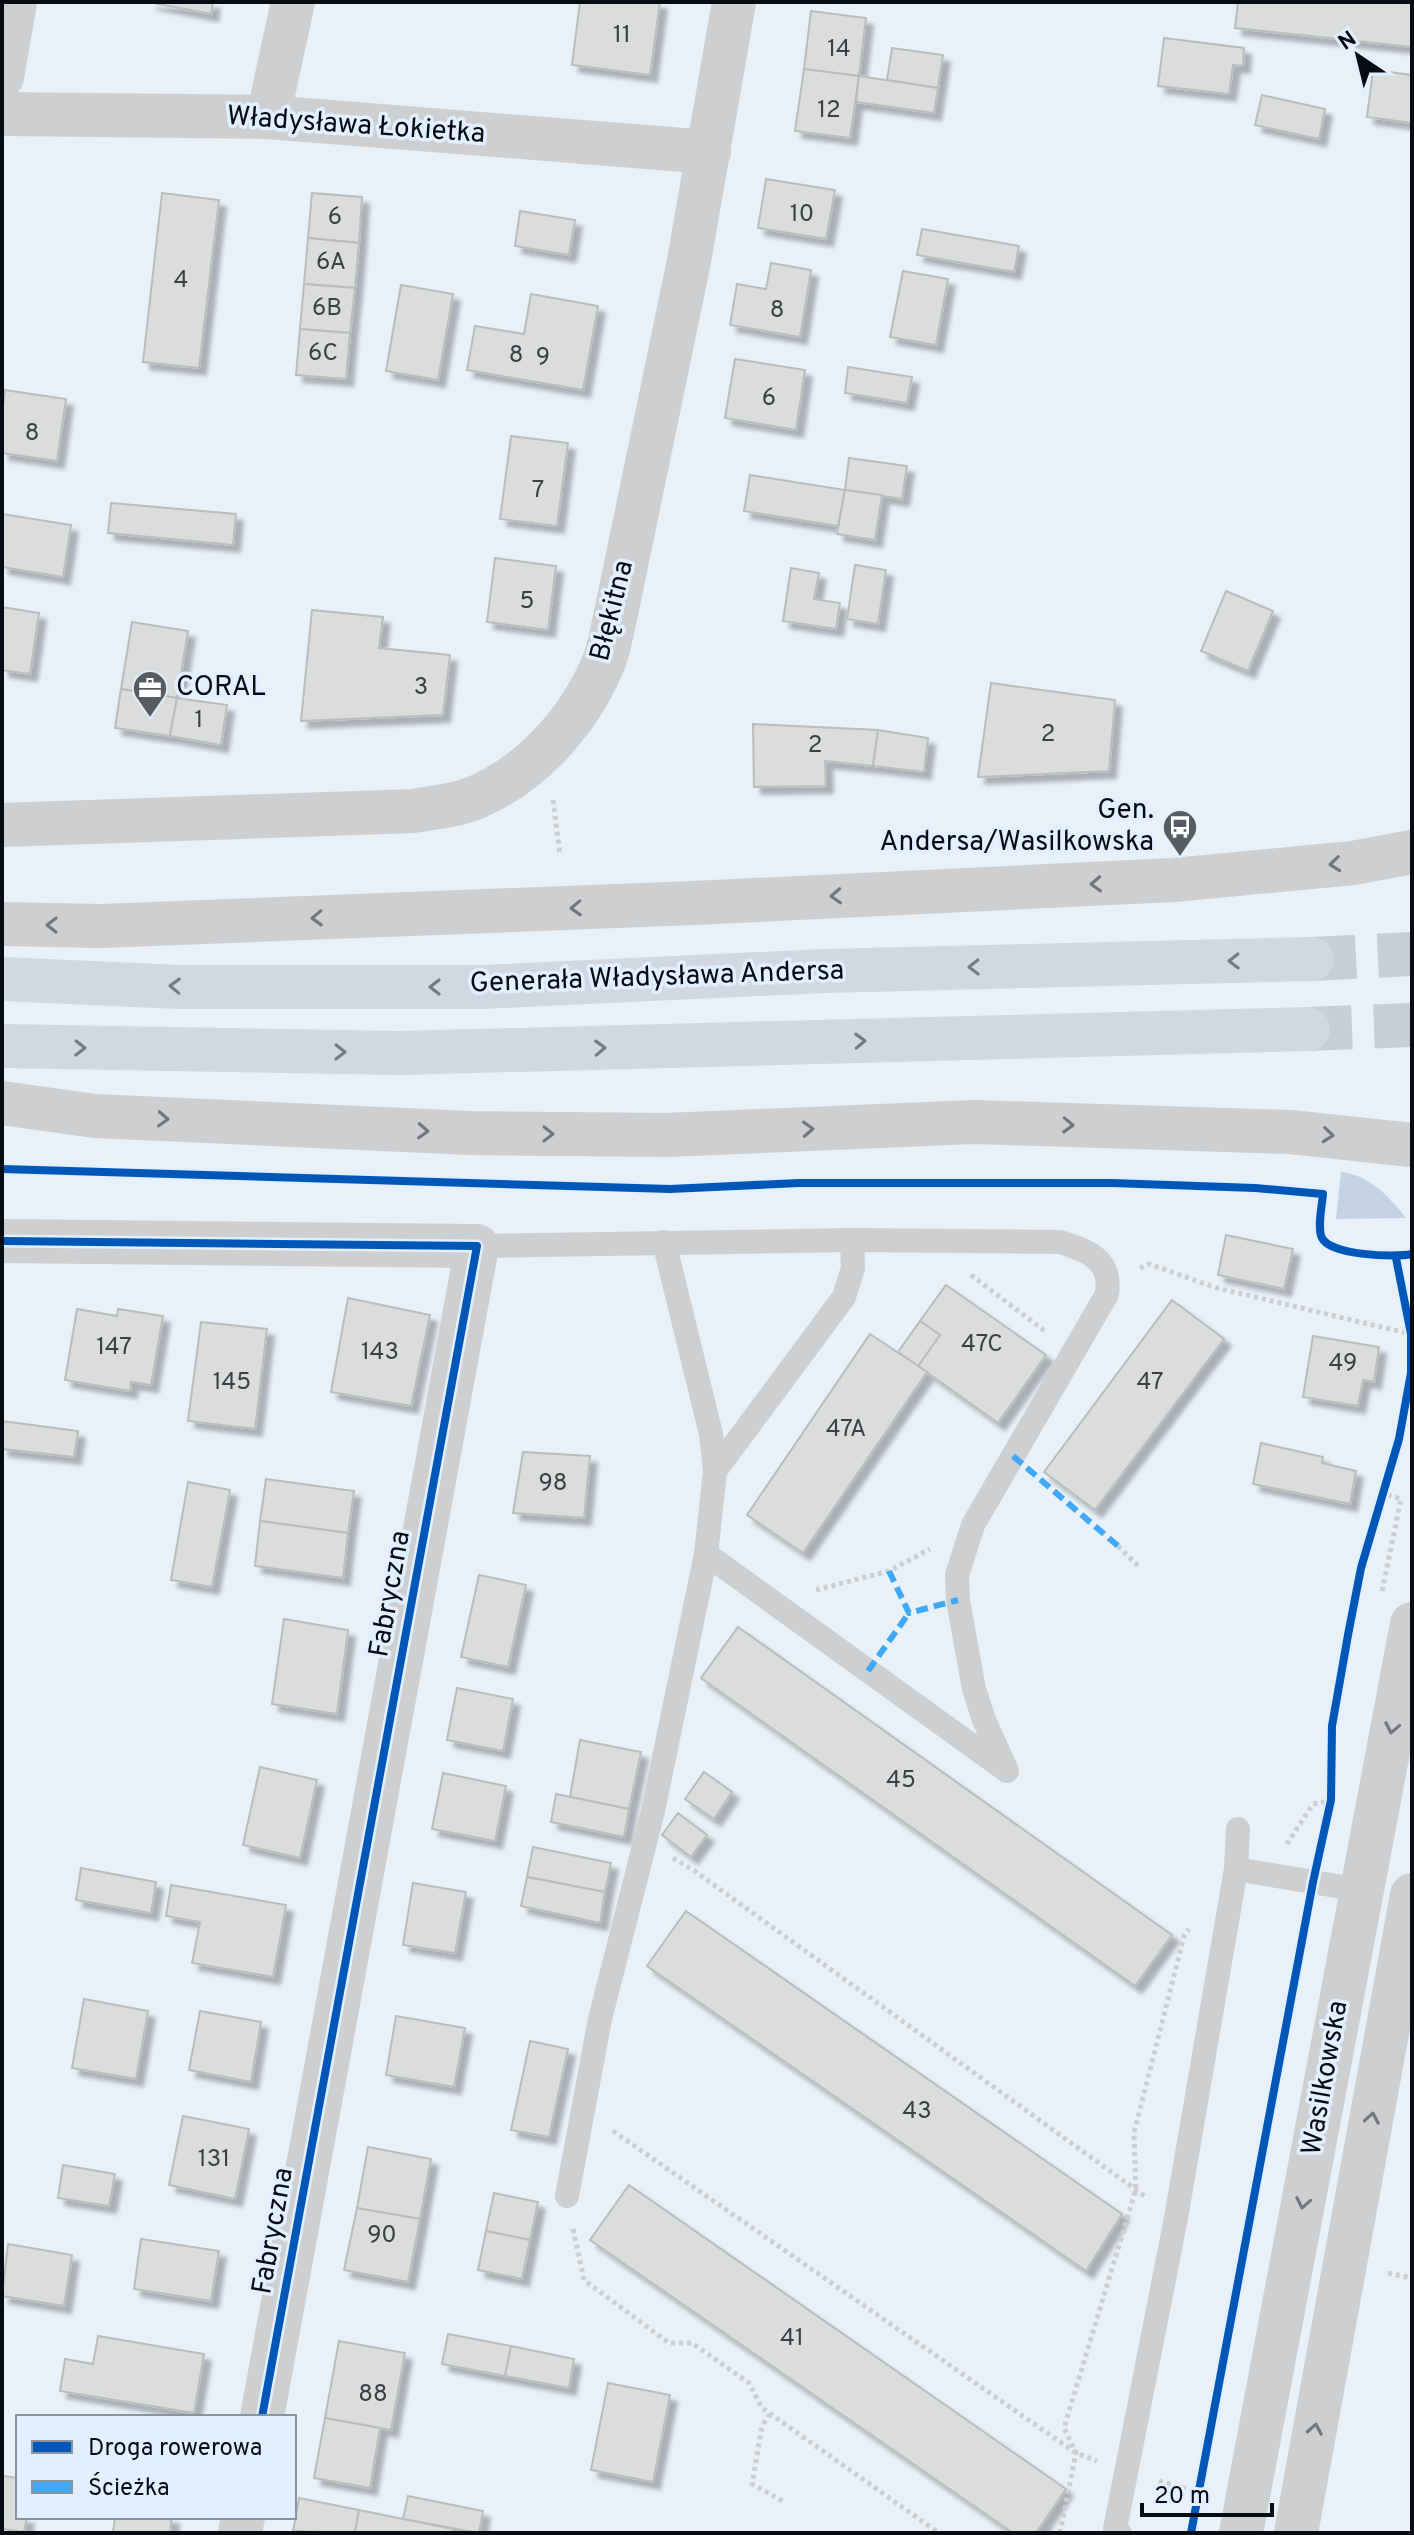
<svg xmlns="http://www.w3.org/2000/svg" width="1414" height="2535" viewBox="0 0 1414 2535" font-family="Overpass,sans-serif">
<defs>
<filter id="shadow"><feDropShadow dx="7" dy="7" stdDeviation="2" flood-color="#0004"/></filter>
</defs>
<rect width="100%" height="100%" fill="#e8f0f8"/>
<path fill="#c4d3e4" d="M1341 1172C1370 1175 1389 1197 1406 1218L1336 1219Z"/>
<g fill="#dadddc" stroke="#babdbc" stroke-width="2" filter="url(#shadow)">
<polygon points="148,2 213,2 211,14"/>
<polygon points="580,2 660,2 650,75 572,65"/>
<polygon points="1238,2 1412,2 1412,47 1235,28"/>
<polygon points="811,11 866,18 859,76 804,69"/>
<polygon points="1164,38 1244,48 1243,66 1233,65 1229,94 1158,86"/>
<polygon points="892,48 943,55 938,88 887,80"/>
<polygon points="804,69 859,76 850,138 795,131"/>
<polygon points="1373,70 1412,75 1412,123 1367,117"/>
<polygon points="859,76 938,88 934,113 856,102"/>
<polygon points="1262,95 1325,109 1319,139 1255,125"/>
<polygon points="766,179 835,190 826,239 758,228"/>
<polygon points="162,193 219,200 199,368 143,362"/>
<polygon points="312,193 362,197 359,243 308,238"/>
<polygon points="520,211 575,220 569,255 515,246"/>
<polygon points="922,229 1019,246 1014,272 917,255"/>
<polygon points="308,238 359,243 355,288 304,284"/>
<polygon points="771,263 811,270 800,337 730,325 737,284 766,289"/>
<polygon points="903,271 948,279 936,345 890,337"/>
<polygon points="304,284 355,288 350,333 300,329"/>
<polygon points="401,285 453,294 438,380 386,371"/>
<polygon points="531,294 598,306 583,390 467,370 475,326 524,334"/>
<polygon points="300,329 350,333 346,379 296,375"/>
<polygon points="735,359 805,370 796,430 725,418"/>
<polygon points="848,367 912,377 907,403 845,393"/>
<polygon points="5,390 66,399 57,461 2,453 2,414"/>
<polygon points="511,436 568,443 557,526 500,519"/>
<polygon points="849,458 907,466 902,499 845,490"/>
<polygon points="750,475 845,490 838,526 744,511"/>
<polygon points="845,490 882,495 875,540 837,534"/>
<polygon points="111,503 236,514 233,545 108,533"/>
<polygon points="2,514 71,525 63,577 2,567"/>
<polygon points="495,558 556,566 548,630 487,622"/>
<polygon points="855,565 886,570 878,624 847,619"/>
<polygon points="791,568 819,573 814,599 840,603 836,629 783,621"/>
<polygon points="1226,591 1273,611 1248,671 1201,651"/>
<polygon points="2,607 39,613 30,674 2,670"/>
<polygon points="312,610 383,617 379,648 450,655 443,715 301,721"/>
<polygon points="132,622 188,631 177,698 121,689"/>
<polygon points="991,683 1115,700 1109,771 978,777"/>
<polygon points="121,689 177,698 170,736 115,728"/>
<polygon points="177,698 227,705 221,745 170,736"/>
<polygon points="753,724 878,730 873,766 825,761 826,786 754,787"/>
<polygon points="878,730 928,738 924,772 873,766"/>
<polygon points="1226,1235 1293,1249 1284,1289 1218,1275"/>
<polygon points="946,1285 1046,1355 998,1423 918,1366 940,1335 920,1321"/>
<polygon points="348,1298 430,1315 411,1406 331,1392"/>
<polygon points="1172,1300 1224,1339 1095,1510 1044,1472"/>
<polygon points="77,1309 117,1316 118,1309 163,1316 151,1385 131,1382 130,1391 65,1380"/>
<polygon points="920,1321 940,1335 918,1366 898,1352"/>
<polygon points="201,1322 267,1329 255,1429 188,1421"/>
<polygon points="870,1334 927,1372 803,1553 747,1515"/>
<polygon points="1313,1336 1379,1347 1374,1382 1363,1380 1358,1406 1303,1397"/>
<polygon points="2,1421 78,1431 74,1457 2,1449"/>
<polygon points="1261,1443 1323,1457 1322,1463 1356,1471 1350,1504 1253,1484"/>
<polygon points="523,1452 590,1456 584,1518 513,1513"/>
<polygon points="266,1479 354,1491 348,1533 260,1521"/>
<polygon points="188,1482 230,1490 212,1587 171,1580"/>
<polygon points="260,1521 348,1533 343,1578 255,1566"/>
<polygon points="479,1575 526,1585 508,1667 461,1657"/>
<polygon points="284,1619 348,1630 337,1714 272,1704"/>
<polygon points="738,1627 1172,1935 1135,1986 701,1678"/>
<polygon points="457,1688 513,1699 503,1751 447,1740"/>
<polygon points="580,1740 641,1752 629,1809 570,1797"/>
<polygon points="260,1767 317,1780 300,1858 243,1845"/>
<polygon points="704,1772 732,1792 714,1819 685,1799"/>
<polygon points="443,1773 506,1786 495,1841 432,1829"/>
<polygon points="556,1794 629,1809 624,1837 551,1822"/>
<polygon points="678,1813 707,1835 691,1857 662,1835"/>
<polygon points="533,1847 611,1863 605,1892 527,1877"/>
<polygon points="81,1868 156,1882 151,1913 76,1900"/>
<polygon points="527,1877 605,1892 600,1923 521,1906"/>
<polygon points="413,1883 466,1892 455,1953 403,1945"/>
<polygon points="171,1885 286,1905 273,1977 192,1963 200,1922 166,1916"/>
<polygon points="686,1911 1122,2214 1086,2271 647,1966"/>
<polygon points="84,1999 148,2011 136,2079 72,2068"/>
<polygon points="200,2011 261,2022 251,2082 189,2070"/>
<polygon points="396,2016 465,2028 454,2087 386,2075"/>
<polygon points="530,2041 568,2049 549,2137 511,2130"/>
<polygon points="183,2116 249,2129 235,2199 169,2185"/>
<polygon points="368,2147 431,2159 420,2219 357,2208"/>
<polygon points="63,2165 115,2174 109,2206 58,2198"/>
<polygon points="629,2185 1066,2489 1036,2533 1013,2533 590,2240"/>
<polygon points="494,2193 538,2202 530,2240 486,2231"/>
<polygon points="357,2208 420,2219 408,2282 344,2270"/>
<polygon points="486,2231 530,2240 522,2279 478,2270"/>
<polygon points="141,2239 219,2251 211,2301 134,2289"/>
<polygon points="8,2244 72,2255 64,2306 2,2296"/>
<polygon points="448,2334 511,2346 505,2376 442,2364"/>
<polygon points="98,2336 204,2354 194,2413 60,2391 65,2359 93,2364"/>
<polygon points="339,2341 405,2353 391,2430 325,2418"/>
<polygon points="511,2346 574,2359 569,2388 505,2376"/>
<polygon points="608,2383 670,2395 653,2482 591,2470"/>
<polygon points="325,2418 380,2428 370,2488 314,2478"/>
<polygon points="2,2476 18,2478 18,2517 27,2517 24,2532 2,2529"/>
<polygon points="408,2496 483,2511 479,2533 403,2519"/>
<polygon points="299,2498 359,2510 355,2533 293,2531"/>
<polygon points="359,2510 453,2529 452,2533 355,2533"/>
<polygon points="115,2517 172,2517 170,2533 113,2533"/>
</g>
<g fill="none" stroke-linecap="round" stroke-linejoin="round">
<g stroke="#c6ced6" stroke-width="44" stroke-dasharray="44 22" stroke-linecap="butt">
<polyline points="1312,959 1412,954"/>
<polyline points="1308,1029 1412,1025"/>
</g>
<g stroke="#ccced0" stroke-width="5" stroke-dasharray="4 4" stroke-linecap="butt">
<polyline points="553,800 560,854"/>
<polyline points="1140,1268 1149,1264 1217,1288 1411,1334"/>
<polyline points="971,1275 1046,1332"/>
<polyline points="1118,1546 1140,1568"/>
<polyline points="816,1590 889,1571 930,1549"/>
<polyline points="1382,1591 1401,1499 1385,1494"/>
<polyline points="1287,1844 1313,1804 1335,1800"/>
<polyline points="673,1858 696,1872 1146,2197"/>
<polyline points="613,2131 1076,2453 1097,2461"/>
<polyline points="573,2229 584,2280 669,2343 692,2343 749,2383 762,2408 939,2533"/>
<polyline points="1388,2273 1412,2278"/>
<polyline points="770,2414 762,2426 752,2484 786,2503"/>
<polyline points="1159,2481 1199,2492"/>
<polyline points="1060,2533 1076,2453 1064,2428 1136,2189 1134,2133 1184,1936 1189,1929"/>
</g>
<g stroke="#cdcfd1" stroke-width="24">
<polyline points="664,1242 711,1434 715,1471"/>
<path d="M477 1246 852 1240 1060 1242C1089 1251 1112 1260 1107 1294L973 1525 957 1575 958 1600 974 1689 984 1720 1007 1771"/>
<polyline points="706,1554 1003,1768"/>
<polyline points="1236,1869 1360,1890"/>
<polyline points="567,2196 600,2019 653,1811 706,1554 715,1471 844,1297 853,1268 852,1240"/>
<polyline points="1120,2533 1115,2529 1176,2218 1236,1869 1238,1829"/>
</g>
<g stroke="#cdcfd1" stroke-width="44">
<polyline points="2,77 15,2"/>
<polyline points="2,114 268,117 709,152"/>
<polyline points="268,117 293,2"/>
<path d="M2 825 414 811C435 807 462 805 481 795 534 771 579 720 602 666 609 652 611 634 615 618L689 261 734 2"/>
<polyline points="2,1241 477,1246 262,2417"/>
<polyline points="240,2533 243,2517"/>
</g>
<g stroke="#cdcfd1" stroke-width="44">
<polyline points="2,924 101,926 693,903 1174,880 1353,863 1412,852"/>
<polyline points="2,1103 95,1116 470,1133 666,1135 974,1122 1290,1132 1412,1145"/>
<polyline points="1241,2533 1412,1624"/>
<polyline points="1296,2533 1412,1895"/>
</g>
<g stroke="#d1d8e1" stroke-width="44">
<polyline points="2,979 180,987 482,987 825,971 1312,959"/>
<polyline points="2,1046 400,1053 1308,1029"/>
</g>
<g stroke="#3fa9f5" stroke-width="6" stroke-dasharray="12 6" stroke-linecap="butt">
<polyline points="1013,1456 1118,1546"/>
<polyline points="889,1571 909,1613 958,1600"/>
<polyline points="868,1671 909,1613"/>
</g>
<g stroke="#e1efff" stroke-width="13">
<g id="cycleway">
<path d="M2 1169 670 1189 799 1183H1112L1255 1188 1323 1194C1322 1206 1317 1228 1322 1238 1330 1255 1395 1258 1412 1254"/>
<polyline points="2,1241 477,1246 262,2417"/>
<polyline points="1191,2533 1313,1882 1331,1800 1332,1726 1348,1635 1361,1568 1399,1439 1411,1373 1411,1334 1396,1258"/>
</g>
</g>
<use href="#cycleway" stroke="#0057b8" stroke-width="8"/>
</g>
<defs><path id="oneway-chevron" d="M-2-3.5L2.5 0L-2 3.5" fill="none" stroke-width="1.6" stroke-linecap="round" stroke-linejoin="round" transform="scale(2)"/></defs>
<g stroke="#74777b">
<use href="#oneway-chevron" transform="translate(1335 864) rotate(174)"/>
<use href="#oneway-chevron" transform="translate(1096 884) rotate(177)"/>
<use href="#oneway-chevron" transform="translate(836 896) rotate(177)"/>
<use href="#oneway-chevron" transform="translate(576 908) rotate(178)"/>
<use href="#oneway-chevron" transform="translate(317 918) rotate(178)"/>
<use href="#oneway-chevron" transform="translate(52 925) rotate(-179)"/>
<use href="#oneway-chevron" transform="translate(163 1119) rotate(3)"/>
<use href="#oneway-chevron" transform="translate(1068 1125) rotate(2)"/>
<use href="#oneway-chevron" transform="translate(808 1129) rotate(-3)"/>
<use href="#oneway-chevron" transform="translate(423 1131) rotate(3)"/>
<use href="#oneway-chevron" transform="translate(548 1134) rotate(1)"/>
<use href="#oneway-chevron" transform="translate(1328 1135) rotate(6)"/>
<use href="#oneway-chevron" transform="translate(1392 1728) rotate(101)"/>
<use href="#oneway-chevron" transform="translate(1372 2118) rotate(-80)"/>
<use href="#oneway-chevron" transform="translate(1303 2203) rotate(101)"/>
<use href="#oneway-chevron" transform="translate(1315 2429) rotate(-80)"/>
</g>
<g stroke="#767c84">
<use href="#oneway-chevron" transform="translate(1234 961) rotate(179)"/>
<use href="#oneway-chevron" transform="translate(974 967) rotate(179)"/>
<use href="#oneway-chevron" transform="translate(175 986) rotate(-178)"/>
<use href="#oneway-chevron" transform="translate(435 987) rotate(-180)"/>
<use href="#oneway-chevron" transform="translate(860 1041) rotate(-2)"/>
<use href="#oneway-chevron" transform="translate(80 1048) rotate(1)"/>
<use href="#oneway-chevron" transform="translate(600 1048) rotate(-2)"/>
<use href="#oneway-chevron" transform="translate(340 1052) rotate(1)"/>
</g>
<defs>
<g id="office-pin" transform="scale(1.8)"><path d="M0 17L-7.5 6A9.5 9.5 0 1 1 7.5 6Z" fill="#565c62" stroke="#e1efff"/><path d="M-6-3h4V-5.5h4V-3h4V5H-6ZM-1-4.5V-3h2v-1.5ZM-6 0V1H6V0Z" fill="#fff"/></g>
<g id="bus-pin" transform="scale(1.8)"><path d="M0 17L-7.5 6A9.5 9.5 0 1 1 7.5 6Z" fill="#565c62" stroke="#e1efff"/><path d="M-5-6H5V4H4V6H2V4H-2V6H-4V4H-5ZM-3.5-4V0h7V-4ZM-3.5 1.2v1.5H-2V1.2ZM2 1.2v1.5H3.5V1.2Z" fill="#fff"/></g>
</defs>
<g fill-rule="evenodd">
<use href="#office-pin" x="150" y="688"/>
<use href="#bus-pin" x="1180" y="827"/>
</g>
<g text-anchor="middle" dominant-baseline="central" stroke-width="7" stroke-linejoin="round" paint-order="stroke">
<g font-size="24" fill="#3c4044">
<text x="622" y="36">11</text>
<text x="839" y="50">14</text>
<text x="829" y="111">12</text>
<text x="802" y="215">10</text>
<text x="335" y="218">6</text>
<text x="331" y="263">6A</text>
<text x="181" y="281">4</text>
<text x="327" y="309">6B</text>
<text x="777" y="311">8</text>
<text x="323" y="354">6C</text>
<text x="516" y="356">8</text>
<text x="543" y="358">9</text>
<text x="769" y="399">6</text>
<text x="32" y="434">8</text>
<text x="538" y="491">7</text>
<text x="527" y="602">5</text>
<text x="421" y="688">3</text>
<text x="199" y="721">1</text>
<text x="1048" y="735">2</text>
<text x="815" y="746">2</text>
<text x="982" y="1345">47C</text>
<text x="114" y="1348">147</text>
<text x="380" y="1353">143</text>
<text x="1343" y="1364">49</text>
<text x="232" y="1383">145</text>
<text x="1150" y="1383">47</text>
<text x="846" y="1430">47A</text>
<text x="553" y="1484">98</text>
<text x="901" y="1781">45</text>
<text x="917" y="2112">43</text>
<text x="214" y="2160">131</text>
<text x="382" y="2236">90</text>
<text x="792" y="2339">41</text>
<text x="373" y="2395">88</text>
</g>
<g font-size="28" fill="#070c12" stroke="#e1efff">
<text transform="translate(356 126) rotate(4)">Władysława Łokietka</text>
<text transform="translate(613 611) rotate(-76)">Błękitna</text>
<text transform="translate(657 978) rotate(-2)">Generała Władysława Andersa</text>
<text transform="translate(391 1594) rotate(-80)">Fabryczna</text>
<text transform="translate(1326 2078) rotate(-80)">Wasilkowska</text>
<text transform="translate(274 2231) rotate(-80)">Fabryczna</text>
</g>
<g font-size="28" fill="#070c12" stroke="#e1efff" text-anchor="start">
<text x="176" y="688">CORAL</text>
<text x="1154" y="811" text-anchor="end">Gen.<tspan x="1154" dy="32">Andersa/Wasilkowska</tspan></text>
</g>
</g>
<rect width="1414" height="2535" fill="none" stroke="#070c12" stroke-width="8"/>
<rect x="16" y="2415" width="280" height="104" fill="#e1efff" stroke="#8a94a0" stroke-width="2"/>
<rect x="32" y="2441" width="40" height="12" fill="#0057b8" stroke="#8a94a0" stroke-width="2"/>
<text x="88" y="2455" font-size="24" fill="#070c12">Droga rowerowa</text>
<rect x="32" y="2481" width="40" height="12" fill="#3fa9f5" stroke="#8a94a0" stroke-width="2"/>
<text x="88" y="2495" font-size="24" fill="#070c12">Ścieżka</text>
<g transform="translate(1358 56) rotate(325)" stroke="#e1efff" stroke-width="6" paint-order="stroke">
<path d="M0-6L14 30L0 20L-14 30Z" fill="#070c12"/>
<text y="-12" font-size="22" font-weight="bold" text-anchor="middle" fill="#070c12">N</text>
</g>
<path d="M1142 2503v12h130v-12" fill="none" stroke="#070c12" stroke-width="4"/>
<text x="1154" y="2503" font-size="24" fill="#070c12" stroke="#e1efff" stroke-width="6" paint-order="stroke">20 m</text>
</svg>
